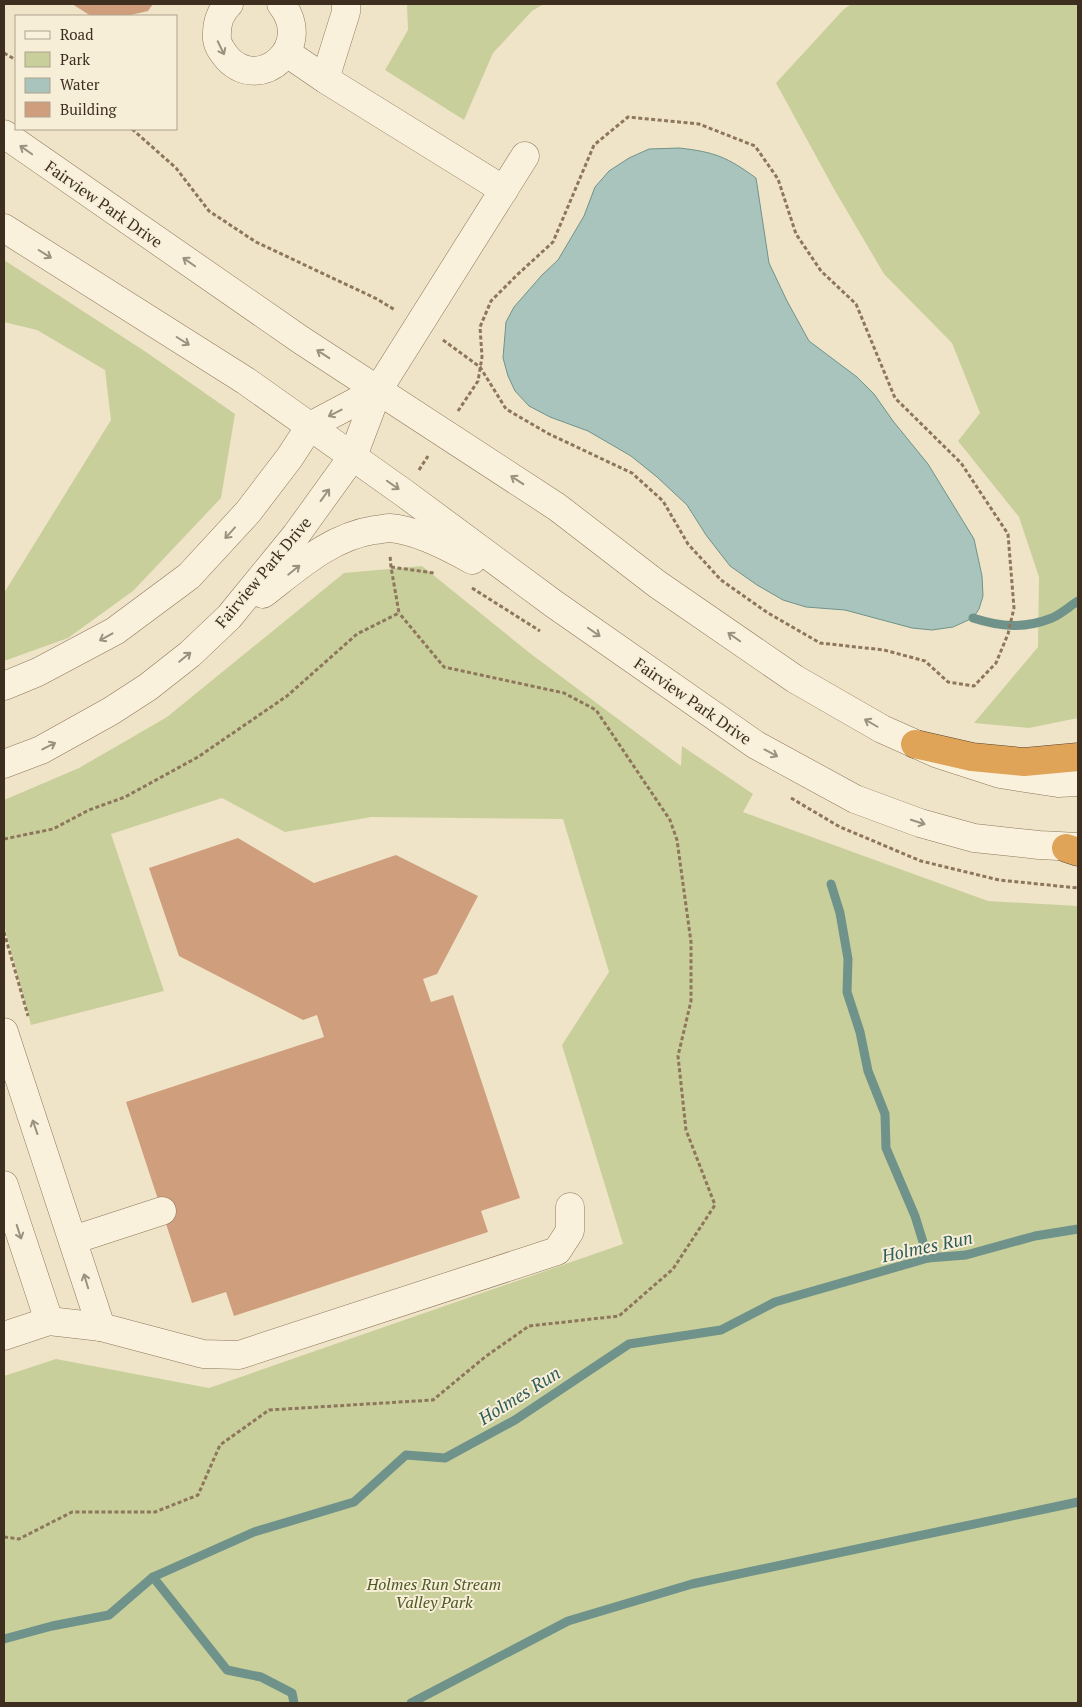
<svg xmlns="http://www.w3.org/2000/svg" width="1082" height="1707" viewBox="0 0 1082 1707" font-family="'PT Serif',serif">
<rect width="100%" height="100%" fill="#f0e4c8"/>
<g fill="#c9cf9b">
<polygon points="407,4 544,4 532,11 493,53 464,120 385,70 408,30"/>
<polygon points="851,4 1078,4 1078,718 1029,728 974,723 1038,647 1039,577 1019,517 958,441 980,413 952,343 884,274 834,189 776,83 843,10"/>
<polygon points="4,260 146,352 235,414 221,498 133,591 68,638 4,661 4,593 111,420 105,370 37,330 4,322"/>
<polygon points="422,566 531,654 681,766 682,746 753,794 743,812 988,901 1078,906 1078,1703 4,1703 4,1376 56,1359 209,1388 623,1244 562,1045 609,972 563,819 371,817 285,832 222,798 111,834 164,991 31,1025 4,925 4,800 79,768 167,717 344,573"/>
</g>
<path fill="#a9c4bc" stroke="#6f938a" d="M679 148C715 152 727 157 756 178L769 263 787 301 809 341 857 377 874 394 893 421 928 464 974 539 982 576 983 596 979 609 973 618 953 627 932 630 912 628 845 610 806 607 783 600 757 585 730 566 706 535 687 505 657 477 631 456 588 431 550 417 529 406 515 391 508 376 503 358 506 322 514 307 542 275 558 260 584 216 595 187 609 171 629 158 649 149Z"/>
<g fill="none" stroke-linecap="round" stroke-linejoin="round">
<g stroke="#6f938a" stroke-width="9">
<path d="M973 618C1001 627 1024 629 1052 618 1061 614 1070 606 1078 601"/>
<polyline points="831,884 840,913 848,959 847,992 860,1032 868,1071 885,1114 886,1148 915,1216 928,1258"/>
<polyline points="153,1577 227,1670 261,1677 292,1693 294,1703"/>
<polyline points="4,1639 52,1626 109,1615 153,1577 254,1532 354,1502 406,1455 445,1458 515,1420 629,1344 721,1330 775,1302 928,1258 966,1255 1035,1236 1078,1229"/>
<polyline points="411,1703 568,1621 692,1584 1078,1502"/>
</g>
</g>
<g fill="#cf9f7d">
<polygon points="72,4 153,4 148,11 126,16 91,16"/>
<polygon points="238,838 314,883 396,855 478,896 437,974 423,979 431,1002 453,995 520,1198 481,1211 488,1232 234,1316 226,1292 192,1303 126,1102 324,1037 317,1015 303,1020 179,956 149,868"/>
</g>
<g fill="none" stroke-linecap="round" stroke-linejoin="round">
<g stroke="#8d765c" stroke-width="29">
<g id="minor">
<path d="M229 4C219 13 216 25 217 39 218 47 223 53 228 59 261 93 315 46 281 4"/>
<polyline points="287,53 325,79 504,190"/>
<polyline points="325,79 346,12 346,4"/>
<polyline points="4,134 301,340 557,507 657,584 795,679 882,729 938,754 1000,774 1058,783 1078,782"/>
<polyline points="4,228 246,381 404,493 554,604 756,745 855,799 920,823 974,838 1039,845 1078,847"/>
<path d="M263 594C297 568 330 537 374 530 379 530 385 528 390 528 416 530 449 547 472 560"/>
<polyline points="4,686 38,672 115,631 189,576 248,512 290,457 310,426 378,390"/>
<polyline points="4,764 41,750 111,711 148,687 190,654 229,617 296,535 353,456 378,390 525,156"/>
<polyline points="4,1032 101,1327"/>
<polyline points="4,1185 49,1321"/>
<polyline points="73,1240 162,1211"/>
<polyline points="4,1336 49,1321 101,1327 203,1354 239,1355 557,1251 570,1231 570,1207"/>
</g>
</g>
<g stroke="#5b4430" stroke-width="29">
<g id="highway">
<polyline points="915,744 972,757 1024,762 1078,757"/>
<polyline points="1066,848 1078,852"/>
</g>
</g>
<g stroke="#8d765c" stroke-width="3" stroke-dasharray="4 2.5" stroke-linecap="butt">
<polyline points="4,53 16,60"/>
<polyline points="132,129 176,168 209,211 256,242 377,299 395,310"/>
<polyline points="443,340 480,367 506,409 549,434 632,473 663,501 688,544 721,580 768,613 820,643 884,650 925,661 948,682 974,686 996,663 1008,634 1014,608 1008,534 961,463 895,398 856,304 821,271 796,234 778,179 755,146 699,124 628,117 594,145 553,242 517,275 491,301 480,327 482,357 478,381 458,411"/>
<polyline points="419,470 428,456"/>
<polyline points="391,567 434,573"/>
<polyline points="472,588 540,631"/>
<polyline points="791,798 840,827 921,861 999,880 1078,888"/>
<polyline points="4,839 53,829 89,810 125,797 198,757 287,696 357,634 399,613 391,567 390,555"/>
<polyline points="4,932 28,1016"/>
<polyline points="4,1537 19,1539 72,1512 155,1512 198,1495 220,1445 269,1410 433,1400 485,1357 529,1326 619,1316 673,1269 715,1205 686,1130 678,1056 691,1001 691,942 677,840 670,820 596,710 564,693 444,667 399,613"/>
</g>
<use href="#minor" stroke="#faf1dc" stroke-width="28"/>
<use href="#highway" stroke="#e0a458" stroke-width="28"/>
</g>
<defs><path id="oneway-shaft" d="M-6 0H5M1.5-3L5.5 0L1.5 3" fill="none" stroke-width="1.6" stroke-linecap="round" stroke-linejoin="round" transform="scale(1.25)"/></defs>
<g stroke="#9c907e">
<use href="#oneway-shaft" transform="translate(221 48) rotate(64)"/>
<use href="#oneway-shaft" transform="translate(26 150) rotate(-145)"/>
<use href="#oneway-shaft" transform="translate(45 254) rotate(32)"/>
<use href="#oneway-shaft" transform="translate(189 262) rotate(-145)"/>
<use href="#oneway-shaft" transform="translate(183 341) rotate(32)"/>
<use href="#oneway-shaft" transform="translate(323 354) rotate(-147)"/>
<use href="#oneway-shaft" transform="translate(335 413) rotate(153)"/>
<use href="#oneway-shaft" transform="translate(517 480) rotate(-147)"/>
<use href="#oneway-shaft" transform="translate(393 485) rotate(35)"/>
<use href="#oneway-shaft" transform="translate(325 495) rotate(-54)"/>
<use href="#oneway-shaft" transform="translate(230 533) rotate(132)"/>
<use href="#oneway-shaft" transform="translate(294 570) rotate(-39)"/>
<use href="#oneway-shaft" transform="translate(594 632) rotate(35)"/>
<use href="#oneway-shaft" transform="translate(106 637) rotate(151)"/>
<use href="#oneway-shaft" transform="translate(734 637) rotate(-145)"/>
<use href="#oneway-shaft" transform="translate(185 657) rotate(-39)"/>
<use href="#oneway-shaft" transform="translate(871 723) rotate(-150)"/>
<use href="#oneway-shaft" transform="translate(49 746) rotate(-27)"/>
<use href="#oneway-shaft" transform="translate(771 753) rotate(28)"/>
<use href="#oneway-shaft" transform="translate(918 822) rotate(18)"/>
<use href="#oneway-shaft" transform="translate(35 1127) rotate(-109)"/>
<use href="#oneway-shaft" transform="translate(19 1232) rotate(72)"/>
<use href="#oneway-shaft" transform="translate(86 1281) rotate(-107)"/>
</g>
<g text-anchor="middle" dominant-baseline="central" stroke-width="4" stroke-linejoin="round" paint-order="stroke">
<g font-size="16" fill="#3d2e20" stroke="#f7eed8">
<text transform="translate(104 204) rotate(35)">Fairview Park Drive</text>
<text transform="translate(263 572) rotate(-50)">Fairview Park Drive</text>
<text transform="translate(693 701) rotate(35)">Fairview Park Drive</text>
</g>
<g font-size="16" font-style="italic" fill="#4d5a26" stroke="#f7eed8">
<text x="434" y="1584">Holmes Run Stream<tspan x="434" dy="18">Valley Park</tspan></text>
</g>
<g font-size="18" font-style="italic" fill="#2f5d5a" stroke="#f7eed8">
<text transform="translate(927 1246) rotate(-12)">Holmes Run</text>
<text transform="translate(519 1395) rotate(-32)">Holmes Run</text>
</g>
</g>
<rect width="1082" height="1707" fill="none" stroke="#3d2e20" stroke-width="10"/>
<rect x="15" y="15" width="162" height="115" fill="#f7eed8" stroke="#ada18e"/>
<rect x="25" y="31" width="25" height="8" fill="#faf1dc" stroke="#ada18e"/>
<text x="60" y="40" font-size="15" fill="#3d2e20">Road</text>
<rect x="25" y="52" width="25" height="15" fill="#c9cf9b" stroke="#ada18e"/>
<text x="60" y="65" font-size="15" fill="#3d2e20">Park</text>
<rect x="25" y="78" width="25" height="15" fill="#a9c4bc" stroke="#ada18e"/>
<text x="60" y="90" font-size="15" fill="#3d2e20">Water</text>
<rect x="25" y="102" width="25" height="15" fill="#cf9f7d" stroke="#ada18e"/>
<text x="60" y="115" font-size="15" fill="#3d2e20">Building</text>
</svg>
